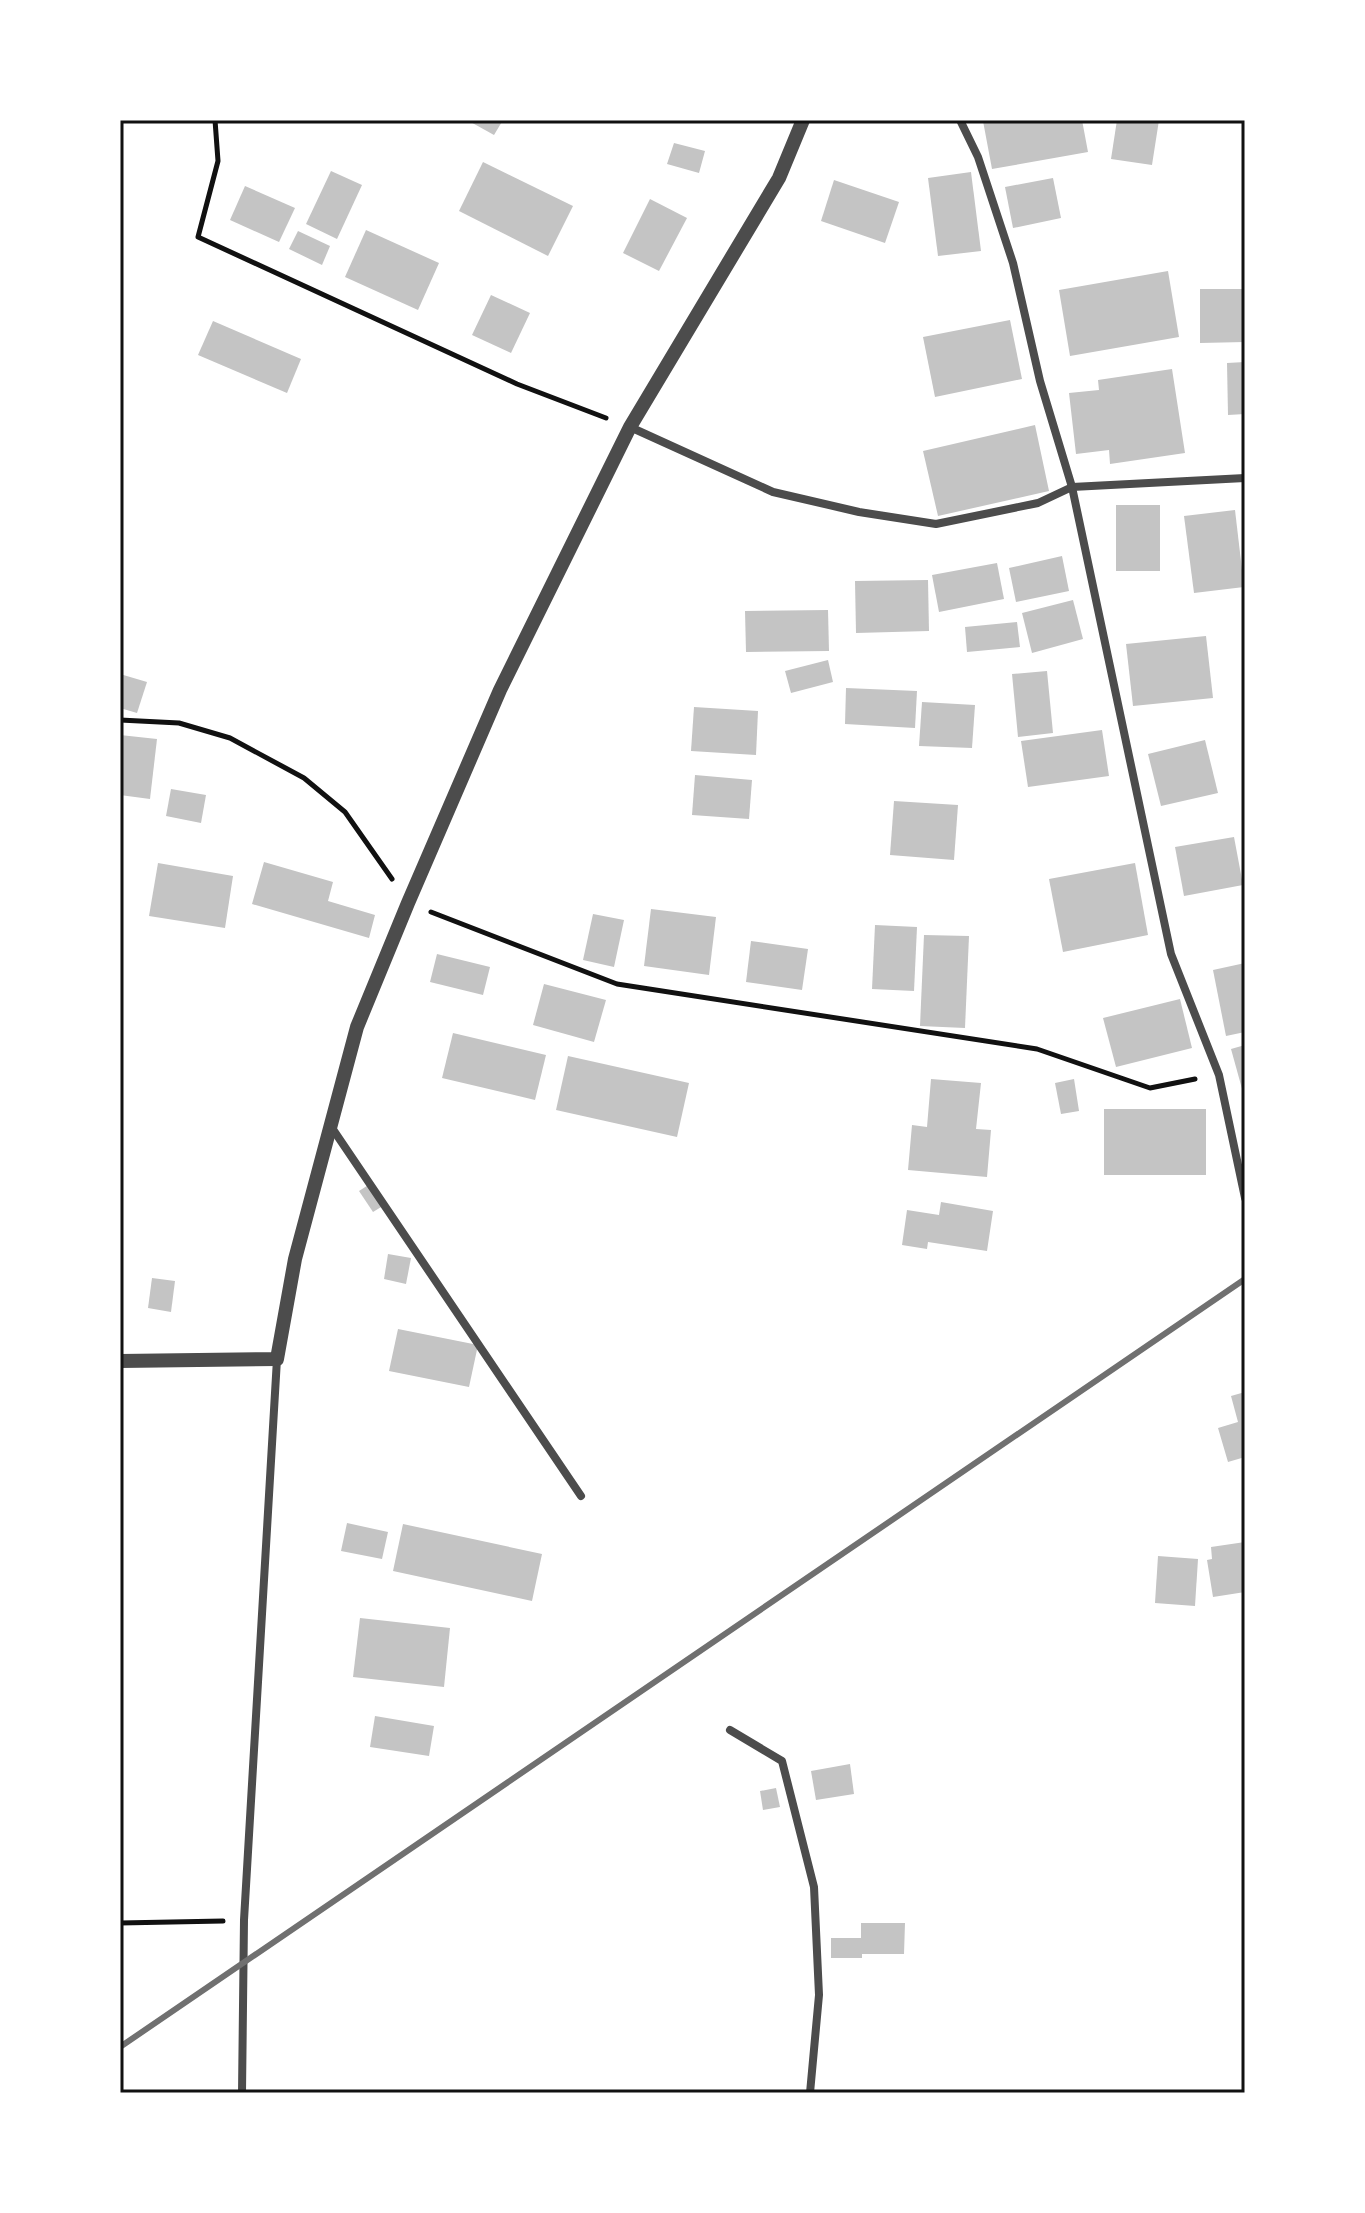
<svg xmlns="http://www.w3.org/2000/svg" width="1365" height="2213" viewBox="0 0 1365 2213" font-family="'PT Sans',sans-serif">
<rect width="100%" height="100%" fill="#fff"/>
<g fill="#c4c4c4">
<polygon points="467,120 503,120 494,135"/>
<polygon points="1082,120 1088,152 992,169 983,121"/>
<polygon points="1117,120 1159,120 1152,165 1111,159"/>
<polygon points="674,143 705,151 699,173 667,164"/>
<polygon points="483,162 573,206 548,256 459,211"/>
<polygon points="331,171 362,185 337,239 306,224"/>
<polygon points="971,172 981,251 938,256 928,178"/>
<polygon points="1053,178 1061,218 1013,228 1005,187"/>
<polygon points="834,180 899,202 885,243 821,221"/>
<polygon points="245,186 295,208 279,242 230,220"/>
<polygon points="650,199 687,218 659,271 623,253"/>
<polygon points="366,230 439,263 418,310 345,277"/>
<polygon points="298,231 330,246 322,265 289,249"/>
<polygon points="1168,271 1179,337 1070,356 1059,290"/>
<polygon points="1200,289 1245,289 1245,342 1200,343"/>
<polygon points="491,295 530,313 511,353 472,335"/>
<polygon points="1010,320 1022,379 935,397 923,337"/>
<polygon points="213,321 301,359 287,393 198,355"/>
<polygon points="1245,362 1245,414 1228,415 1227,363"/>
<polygon points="1172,369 1185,453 1110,464 1109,450 1076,454 1069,393 1099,390 1098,380"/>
<polygon points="1035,425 1049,491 938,516 923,451"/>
<rect x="1116" y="505" width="44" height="66"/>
<polygon points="1235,510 1244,587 1194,593 1184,516"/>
<polygon points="1062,556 1069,591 1016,602 1009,568"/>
<polygon points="997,563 1004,599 939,612 932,575"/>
<polygon points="928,580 929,631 856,633 855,581"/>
<polygon points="1073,600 1083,639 1032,653 1022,613"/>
<polygon points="828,610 829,651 746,652 745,611"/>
<polygon points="1017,622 1020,647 967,652 965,627"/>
<polygon points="1206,636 1213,698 1133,706 1126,644"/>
<polygon points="828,660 833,682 791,693 785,671"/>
<polygon points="1047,671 1053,733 1018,737 1012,674"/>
<polygon points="120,674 147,682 137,713 120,708"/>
<polygon points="846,688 917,691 915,728 845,724"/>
<polygon points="922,702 975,705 972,748 919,746"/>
<polygon points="694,707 758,711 756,755 691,751"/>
<polygon points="1102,730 1109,776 1028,787 1021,741"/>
<polygon points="120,735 157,739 150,799 120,795"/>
<polygon points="1205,740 1218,793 1161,806 1148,754"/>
<polygon points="695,775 752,780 749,819 692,815"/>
<polygon points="171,789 206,795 201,823 166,816"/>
<polygon points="894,801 958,805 954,860 890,855"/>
<polygon points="1234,837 1243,885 1184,896 1175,847"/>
<polygon points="264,862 333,882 328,901 375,915 369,938 252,904"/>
<polygon points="158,863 233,876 225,928 149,916"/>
<polygon points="1135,863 1148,935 1063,952 1049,879"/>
<polygon points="651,909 716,917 709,975 644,966"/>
<polygon points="593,914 624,920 614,967 583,960"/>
<polygon points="875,925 917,927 914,991 872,989"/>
<polygon points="924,935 969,936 965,1028 920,1026"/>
<polygon points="751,941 808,949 802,990 746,982"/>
<polygon points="437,954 490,967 483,995 430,982"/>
<polygon points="1245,963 1245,1032 1226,1036 1213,970"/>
<polygon points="544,984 606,1000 594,1042 533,1025"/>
<polygon points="1180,999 1192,1048 1116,1067 1103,1018"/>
<polygon points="453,1033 546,1055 535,1100 442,1078"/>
<polygon points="1245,1045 1245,1096 1244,1096 1231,1049"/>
<polygon points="568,1056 689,1083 677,1137 556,1110"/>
<polygon points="931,1079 981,1083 976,1129 991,1130 987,1177 908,1170 912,1125 927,1127"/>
<polygon points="1074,1079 1079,1111 1061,1114 1055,1083"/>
<rect x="1104" y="1109" width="102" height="66"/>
<polygon points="373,1182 386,1204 373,1212 359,1191"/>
<polygon points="941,1202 993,1211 987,1251 928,1242 927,1249 902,1245 907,1210 939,1215"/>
<polygon points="388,1254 411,1258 406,1284 384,1279"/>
<polygon points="152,1278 175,1281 171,1312 148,1308"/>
<polygon points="398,1329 478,1345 469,1387 389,1371"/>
<polygon points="1245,1392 1245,1457 1228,1462 1218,1428 1238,1422 1231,1396"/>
<polygon points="347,1523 388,1532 382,1559 341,1551"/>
<polygon points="403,1524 542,1554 532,1601 393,1571"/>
<polygon points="1245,1542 1245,1592 1213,1597 1207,1560 1212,1559 1211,1547"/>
<polygon points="1158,1556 1198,1559 1195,1606 1155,1603"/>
<polygon points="360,1618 450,1628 444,1687 353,1677"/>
<polygon points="375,1716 434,1726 429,1756 370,1747"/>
<polygon points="850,1764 854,1794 816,1800 811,1771"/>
<polygon points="776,1788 780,1807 763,1810 760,1791"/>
<polygon points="861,1923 905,1923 904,1954 862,1954 862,1958 831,1958 831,1938 861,1938"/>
</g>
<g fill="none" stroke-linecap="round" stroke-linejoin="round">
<g stroke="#111" stroke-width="5">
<polyline points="215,120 218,161 198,237 517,384 606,418"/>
<polyline points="120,720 179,723 230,738 304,778 345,812 392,879"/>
<polyline points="431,912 617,984 1037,1049 1150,1088 1195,1079"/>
<polyline points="120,1923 223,1921"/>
</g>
<g stroke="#4c4c4c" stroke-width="8">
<polyline points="960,120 978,157 1013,263 1040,381 1072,487 1171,954 1219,1075 1245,1198"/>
<polyline points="630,427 773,492 859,512 936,524 1038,503 1072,487 1245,478"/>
<polyline points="330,1125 581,1496"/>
<polyline points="730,1730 782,1761 814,1887 819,1995 810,2093"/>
<polyline points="242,2093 244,1920 277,1359"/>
</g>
<polyline stroke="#4c4c4c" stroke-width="14" points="120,1361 277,1359 295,1259 357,1027 408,903 500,690 630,427 779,178 803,120"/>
<polyline stroke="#707070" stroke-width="6" points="120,2047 1245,1279"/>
</g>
<rect width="1365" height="2213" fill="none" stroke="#ffffff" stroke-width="244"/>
<rect x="122" y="122" width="1121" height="1969" fill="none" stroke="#111" stroke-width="3"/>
</svg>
